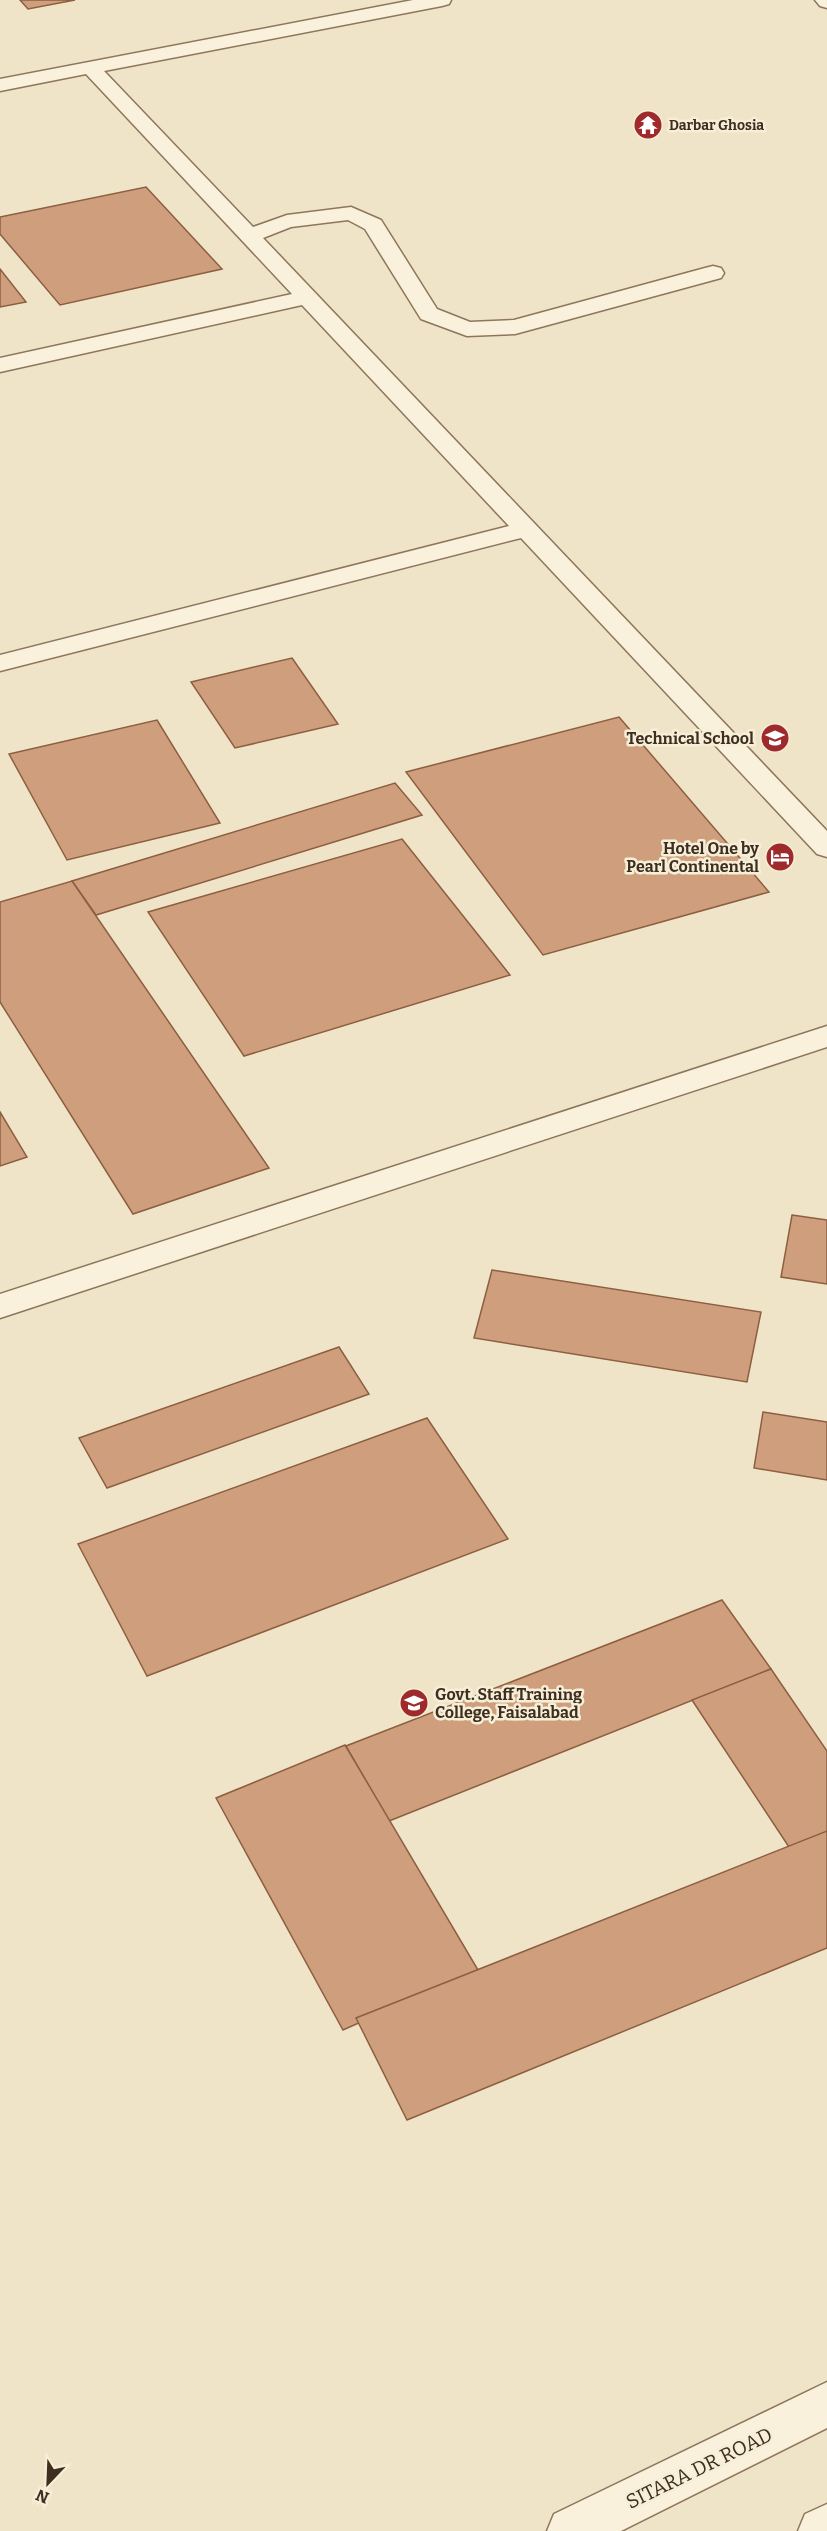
<svg xmlns="http://www.w3.org/2000/svg" width="827" height="2531" viewBox="0 0 827 2531" font-family="Bitter,serif">
<rect width="100%" height="100%" fill="#f0e4c8"/>
<g fill="#cf9f7d" stroke="#8d5f41" stroke-width="1.5">
<polygon points="20,0 75,0 28,9"/>
<polygon points="146,187 222,269 60,305 0,234 0,217"/>
<polygon points="0,269 26,302 0,307"/>
<polygon points="292,658 338,724 235,748 191,682"/>
<polygon points="619,717 769,892 543,955 406,772"/>
<polygon points="157,720 220,823 67,860 9,754"/>
<polygon points="395,783 422,815 96,915 72,881"/>
<polygon points="402,839 510,975 244,1056 148,912"/>
<polygon points="72,881 269,1168 133,1214 0,1002 0,902"/>
<polygon points="0,1112 27,1157 0,1166"/>
<polygon points="792,1215 827,1220 827,1284 781,1277"/>
<polygon points="492,1270 761,1312 747,1382 474,1338"/>
<polygon points="339,1347 369,1394 107,1488 79,1438"/>
<polygon points="763,1412 827,1422 827,1480 754,1468"/>
<polygon points="427,1418 508,1539 147,1676 78,1544"/>
<polygon points="722,1600 771,1669 389,1821 346,1746"/>
<polygon points="771,1669 827,1751 827,1832 789,1847 692,1700"/>
<polygon points="345,1745 478,1970 343,2030 216,1798"/>
<polygon points="827,1831 827,1948 407,2120 356,2018"/>
</g>
<g fill="none" stroke-linecap="round" stroke-linejoin="round">
<g stroke="#8d765c" stroke-width="3">
<g id="minor">
<polygon points="413,0 451,0 449,4 442,6 104,71 253,227 287,215 351,207 381,220 437,309 470,322 514,320 705,268 713,266 721,268 724,273 721,278 515,334 467,336 421,319 365,229 348,220 291,227 263,238 827,831 827,857 817,854 521,538 0,671 0,655 509,526 302,305 0,372 0,358 292,294 86,74 0,91 0,79"/>
<polygon points="815,0 827,0 827,8 820,6"/>
<polygon points="827,1026 827,1047 0,1318 0,1294"/>
<polygon points="827,2382 827,2428 621,2531 547,2531 554,2514"/>
<polygon points="827,2504 827,2531 798,2531 805,2514"/>
</g>
</g>
<use href="#minor" fill="#faf1dc" fill-rule="evenodd"/>
</g>
<defs>
<g id="temple-disc" transform="scale(1.5)"><circle r="9.5" fill="#9e2a2b" stroke="#f7eed8"/><path d="M0-6L5-2H3V0L6.5 2.5H4V6H1.5V3h-3V6H-4V2.5H-6.5L-3 0V-2H-5Z" fill="#fff"/></g>
<g id="school-disc" transform="scale(1.5)"><circle r="9.5" fill="#9e2a2b" stroke="#f7eed8"/><path d="M0-5L7-2L0 1L-7-2ZM-4 1L0 2.5L4 1V4Q0 6-4 4Z" fill="#fff"/></g>
<g id="hotel-disc" transform="scale(1.5)"><circle r="9.5" fill="#9e2a2b" stroke="#f7eed8"/><path d="M-6-4.5h1.5V1H6V5H4.5V3h-9V5H-6ZM-4 0a1.8 1.8 0 1 1 3.6 0ZM.5 0V-2.5h3Q6-2.5 6 0Z" fill="#fff"/></g>
<g id="university-disc" transform="scale(1.5)"><circle r="9.5" fill="#9e2a2b" stroke="#f7eed8"/><path d="M0-5L7-2L0 1L-7-2ZM-4 1L0 2.5L4 1V4Q0 6-4 4Z" fill="#fff"/></g>
</defs>
<g fill-rule="evenodd">
<use href="#temple-disc" x="648" y="125"/>
<use href="#school-disc" x="775" y="738"/>
<use href="#hotel-disc" x="780" y="857"/>
<use href="#university-disc" x="414" y="1703"/>
</g>
<g text-anchor="middle" dominant-baseline="central" stroke-width="5" stroke-linejoin="round" paint-order="stroke">
<g font-size="14" font-weight="bold" fill="#3d2e20" stroke="#f7eed8" text-anchor="start">
<text x="669" y="125">Darbar Ghosia</text>
</g>
<g font-size="16" font-weight="bold" fill="#3d2e20" stroke="#f7eed8" text-anchor="end">
<text x="754" y="738">Technical School</text>
<text x="759" y="848">Hotel One by<tspan x="759" dy="18">Pearl Continental</tspan></text>
<text x="435" y="1694" text-anchor="start">Govt. Staff Training<tspan x="435" dy="18">College, Faisalabad</tspan></text>
</g>
<g font-size="20" fill="#3d2e20" stroke="#f7eed8">
<text transform="translate(699 2468) rotate(-26)">SITARA DR ROAD</text>
</g>
</g>
<g transform="translate(48 2483) rotate(203)" stroke="#f7eed8" stroke-width="4.5" paint-order="stroke">
<path d="M0-4.5L10 22L0 15L-10 22Z" fill="#3d2e20"/>
<text y="-9" font-size="16" font-weight="bold" text-anchor="middle" fill="#3d2e20">N</text>
</g>
</svg>
